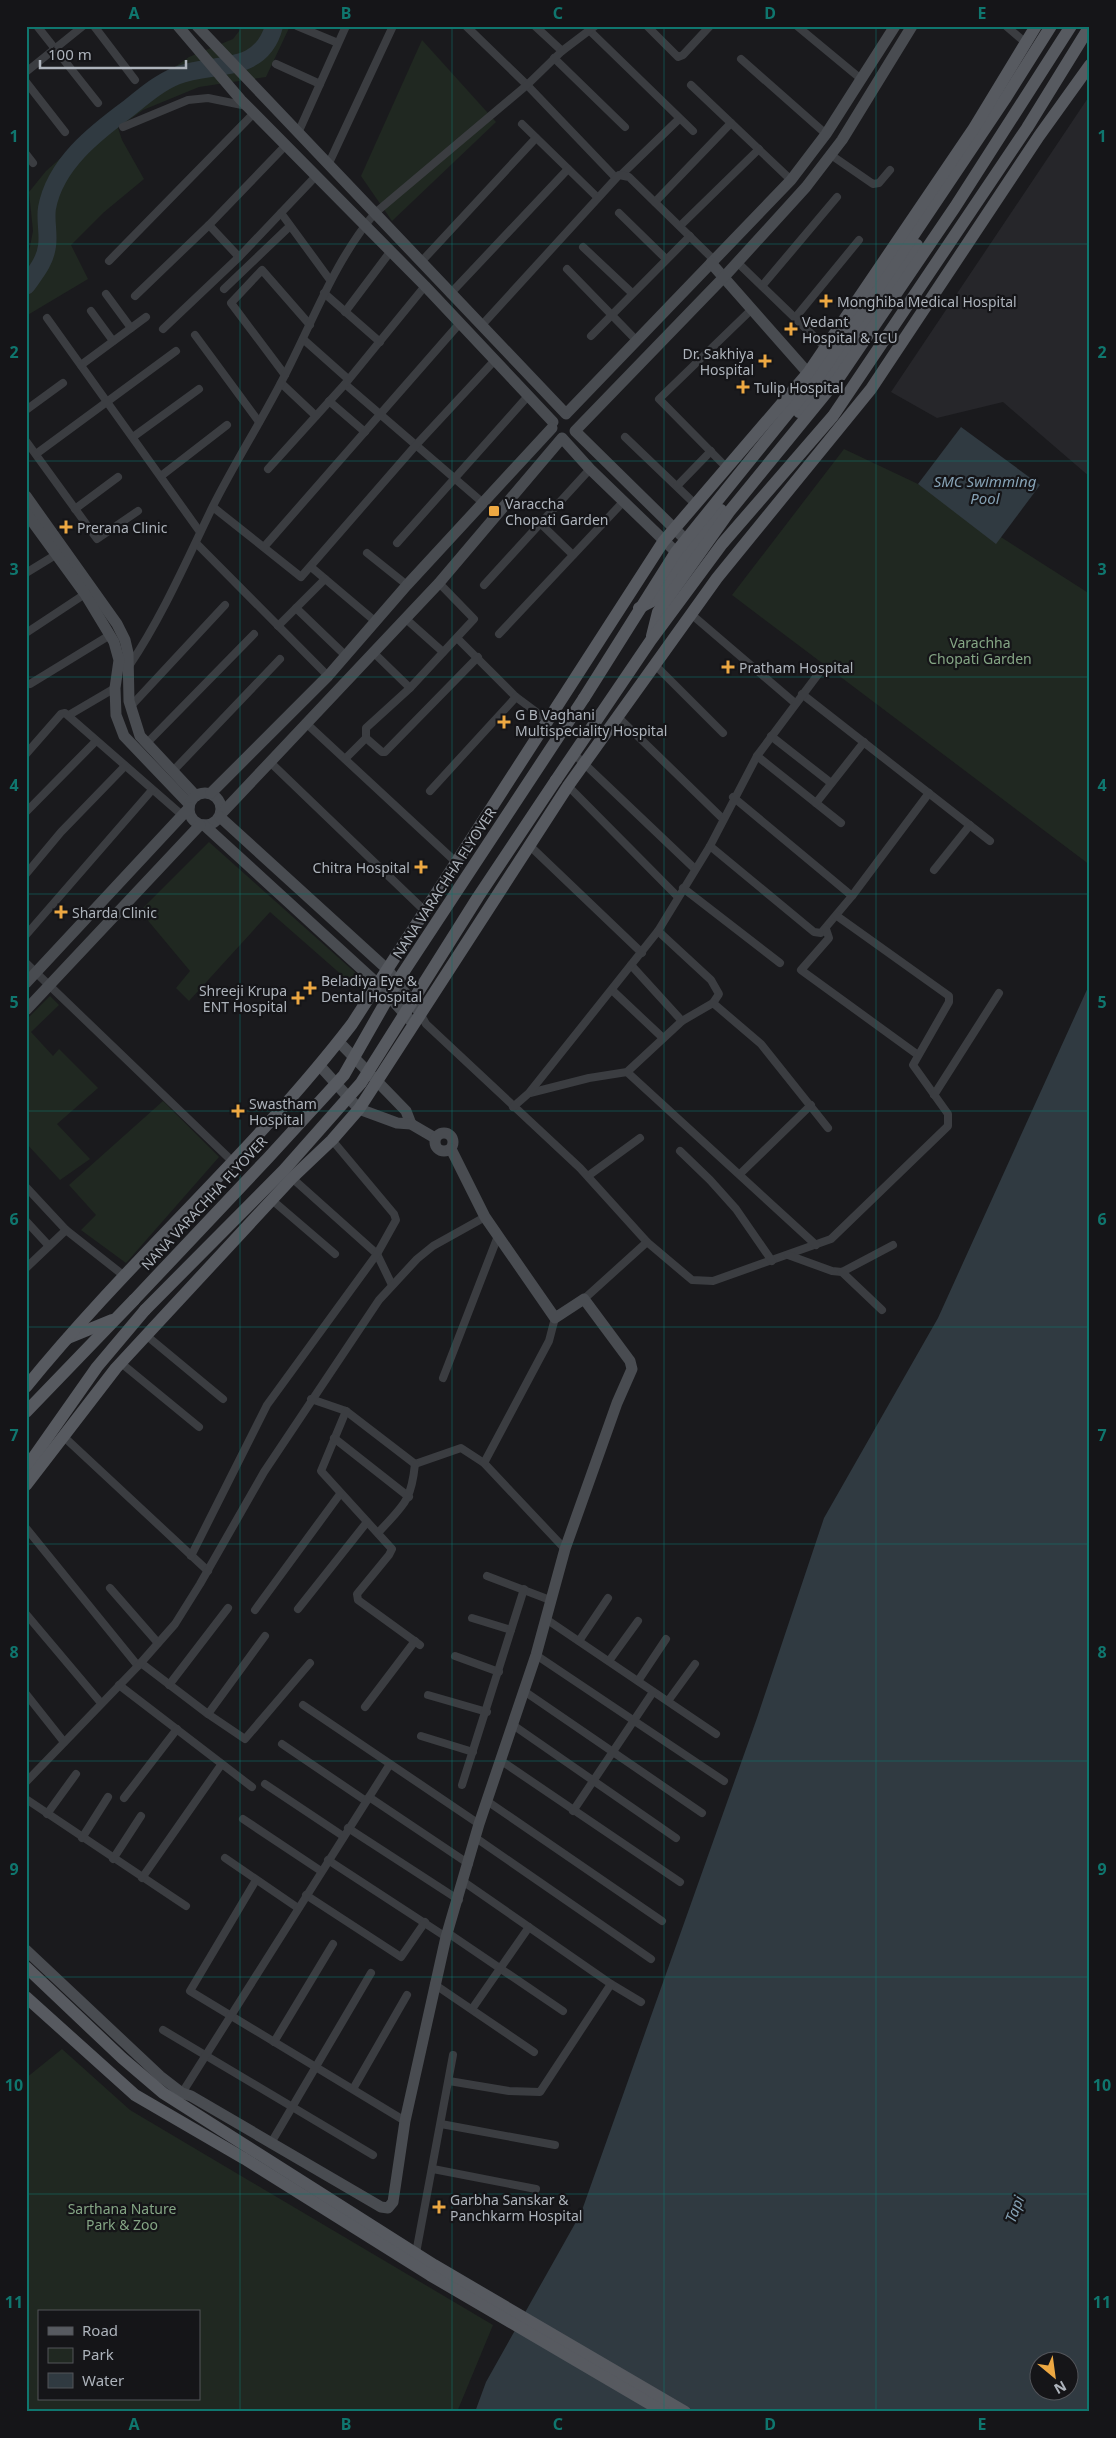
<svg xmlns="http://www.w3.org/2000/svg" width="1116" height="2438" viewBox="0 0 1116 2438" font-family="'Noto Sans',sans-serif">
<rect width="100%" height="100%" fill="#1a1a1d"/>
<polygon fill="#26262a" points="1090,95 1090,477 1003,402 937,418 891,392"/>
<g fill="#202821" fill-rule="evenodd">
<polygon points="243,26 290,26 266,77 199,87 143,110 118,128 122,140 144,179 103,213 71,245 88,279 26,316 26,267 33,231 29,192 46,171 122,104 189,57 233,39"/>
<polygon points="422,40 496,122 392,221 361,176"/>
<polygon points="844,449 918,484 1090,594 1090,865 732,595"/>
<polygon points="209,842 358,975 352,984 270,912 189,1001 176,988 190,971 140,911"/>
<polygon points="50,996 59,1005 31,1032 53,1056 59,1049 98,1088 57,1124 90,1159 60,1180 26,1143 26,1020"/>
<polygon points="163,1101 219,1157 126,1263 81,1230 96,1215 69,1185"/>
<path d="M62 2049 130 2110 493 2325 457 2412H26V2078ZM39 2312H199V2399H39Z"/>
</g>
<g fill="#303a41" fill-rule="evenodd">
<polygon points="961,427 1040,485 996,544 918,484"/>
<path d="M1090 983V2412H475L486 2382 581 2213 757 1718 824 1518 938 1318ZM1038 2360H1068V2390H1038Z"/>
</g>
<g fill="none" stroke-linecap="round" stroke-linejoin="round">
<path stroke="#303a41" stroke-width="18" d="M26 286C35 273 45 262 47 246 49 234 45 220 47 208 55 164 95 133 129 108 144 96 159 83 176 76 212 61 261 76 274 26"/>
<g stroke="#3b3d41" stroke-width="8">
<polyline points="37,26 98,103"/>
<polyline points="94,26 135,80"/>
<polyline points="297,26 338,43"/>
<polyline points="466,26 527,85 615,177"/>
<polyline points="535,26 562,51"/>
<polyline points="647,26 678,57 683,55 710,26"/>
<polyline points="797,26 861,79"/>
<polyline points="1006,26 1026,43"/>
<polyline points="590,31 693,131"/>
<polyline points="554,58 625,127"/>
<polyline points="741,59 826,134"/>
<polyline points="276,64 320,84"/>
<polyline points="26,72 83,26"/>
<polyline points="26,82 65,132"/>
<polyline points="691,85 791,180"/>
<polyline points="522,124 597,197"/>
<polyline points="123,127 188,100 208,98 247,106"/>
<polyline points="298,133 346,26"/>
<polyline points="26,154 33,163"/>
<polyline points="831,155 873,184 879,183 890,170"/>
<polyline points="329,163 393,26"/>
<polyline points="622,174 679,119"/>
<polyline points="655,202 731,123"/>
<polyline points="281,213 330,280"/>
<polyline points="619,213 666,259"/>
<polyline points="209,225 239,257"/>
<polyline points="680,226 759,149"/>
<polyline points="583,247 632,293"/>
<polyline points="109,261 254,113"/>
<polyline points="421,262 536,138"/>
<polyline points="737,262 825,347"/>
<polyline points="567,269 637,341"/>
<polyline points="762,286 837,197"/>
<polyline points="224,289 290,226"/>
<polyline points="324,293 380,342"/>
<polyline points="106,294 131,328"/>
<polyline points="450,294 568,169"/>
<polyline points="135,296 209,225 286,145"/>
<polyline points="91,311 113,341"/>
<polyline points="345,312 390,252"/>
<polyline points="47,318 200,532"/>
<polyline points="795,318 859,240"/>
<polyline points="482,325 619,175 629,177 713,259"/>
<polyline points="163,329 239,257 316,176"/>
<polyline points="195,335 259,422"/>
<polyline points="591,336 690,236"/>
<polyline points="303,339 348,379"/>
<polyline points="81,365 146,317"/>
<polyline points="285,375 231,303 262,270 310,325"/>
<polyline points="281,383 316,416"/>
<polyline points="345,384 482,502"/>
<polyline points="329,401 365,432"/>
<polyline points="26,410 63,383"/>
<polyline points="133,437 199,389"/>
<polyline points="625,437 695,504"/>
<polyline points="26,441 97,539 138,511"/>
<polyline points="36,454 176,351"/>
<polyline points="727,468 659,399 752,309"/>
<polyline points="268,469 345,384 425,286"/>
<polyline points="161,476 227,425"/>
<polyline points="677,486 711,451"/>
<polyline points="213,507 301,577 416,445 495,360"/>
<polyline points="75,509 118,477"/>
<polyline points="541,524 573,555"/>
<polyline points="196,543 328,676"/>
<polyline points="397,543 528,396"/>
<polyline points="264,547 460,323"/>
<polyline points="367,553 407,585"/>
<polyline points="311,567 376,622"/>
<polyline points="26,573 57,554"/>
<polyline points="484,585 590,469"/>
<polyline points="296,608 346,656"/>
<polyline points="691,614 795,703"/>
<polyline points="406,619 443,652"/>
<polyline points="278,626 325,579"/>
<polyline points="26,633 85,594"/>
<polyline points="499,634 623,502"/>
<polyline points="457,638 516,697 547,720"/>
<polyline points="374,653 410,688"/>
<path d="M129 666C162 617 186 562 212 508 236 460 266 414 290 365 316 313 337 258 375 213L527 85 562 51 595 26"/>
<polyline points="656,666 723,733"/>
<polyline points="30,684 110,635"/>
<polyline points="802,694 990,841"/>
<polyline points="131,706 225,605"/>
<polyline points="69,715 115,688"/>
<polyline points="618,717 723,819"/>
<polyline points="307,724 457,863"/>
<polyline points="771,736 831,783"/>
<polyline points="366,738 366,728 410,688 474,619 439,583"/>
<polyline points="147,743 254,634"/>
<polyline points="26,754 61,714 65,713 182,815"/>
<polyline points="574,754 695,869"/>
<polyline points="757,756 841,823"/>
<polyline points="345,759 366,738 382,752 385,752 478,657"/>
<polyline points="270,762 426,912"/>
<polyline points="173,771 280,659"/>
<polyline points="568,786 678,897"/>
<polyline points="430,791 516,697"/>
<polyline points="733,797 852,896"/>
<polyline points="816,803 864,742"/>
<polyline points="26,812 96,741"/>
<polyline points="530,846 642,953"/>
<polyline points="710,846 814,932 821,933 852,896 929,793"/>
<polyline points="934,870 970,825"/>
<polyline points="26,874 61,832 125,766"/>
<polyline points="683,888 780,963"/>
<polyline points="826,929 829,938 801,970 918,1055"/>
<polyline points="658,931 711,980 719,994 713,1003"/>
<polyline points="26,935 152,790"/>
<polyline points="26,963 232,1161"/>
<polyline points="631,965 682,1021"/>
<polyline points="613,991 663,1038"/>
<polyline points="420,1013 426,1024 580,1168 647,1242 692,1280 713,1281 831,1239 948,1126 948,1114 913,1065 949,1002 949,996 837,916"/>
<polyline points="627,1072 816,1245"/>
<polyline points="530,1093 589,1078 627,1072 682,1021 713,1003 761,1044 828,1128"/>
<polyline points="934,1095 999,993"/>
<polyline points="513,1107 529,1093 658,931 710,846 757,756 819,673"/>
<polyline points="680,1151 710,1180 736,1209 772,1261"/>
<polyline points="740,1174 811,1105"/>
<polyline points="588,1176 640,1138"/>
<polyline points="292,1178 377,1254 392,1285"/>
<polyline points="26,1187 66,1230 123,1275"/>
<polyline points="272,1200 335,1254"/>
<polyline points="26,1221 49,1246"/>
<polyline points="788,1255 832,1271 842,1272 893,1245"/>
<polyline points="26,1268 66,1230"/>
<polyline points="842,1272 882,1310"/>
<polyline points="584,1299 647,1242"/>
<polyline points="147,1336 223,1399"/>
<polyline points="121,1363 199,1427"/>
<polyline points="443,1378 498,1236"/>
<polyline points="311,1399 346,1411 415,1464 461,1448 484,1463 565,1549"/>
<polyline points="346,1411 321,1471 392,1549 389,1555 357,1594 358,1600 420,1645"/>
<polyline points="63,1436 208,1571"/>
<polyline points="334,1438 409,1497"/>
<polyline points="484,1463 549,1341 555,1318"/>
<polyline points="26,1528 138,1666"/>
<path d="M378 1533C403 1505 411 1503 415 1464"/>
<polyline points="191,1556 267,1405 377,1254 396,1220 394,1214 332,1140"/>
<polyline points="487,1576 550,1600"/>
<polyline points="110,1588 158,1643"/>
<polyline points="298,1609 367,1522"/>
<polyline points="255,1610 340,1494"/>
<polyline points="26,1614 101,1703"/>
<polyline points="472,1618 511,1630"/>
<polyline points="546,1619 716,1734"/>
<polyline points="579,1641 608,1598"/>
<polyline points="536,1655 724,1781"/>
<polyline points="455,1656 499,1672"/>
<polyline points="609,1661 638,1621"/>
<polyline points="141,1663 208,1714 245,1739 310,1663"/>
<polyline points="638,1681 666,1639"/>
<polyline points="119,1685 252,1787"/>
<polyline points="169,1685 228,1608"/>
<polyline points="524,1691 702,1813"/>
<polyline points="26,1694 64,1742"/>
<polyline points="428,1695 487,1712"/>
<polyline points="668,1701 695,1664"/>
<polyline points="303,1705 479,1824"/>
<polyline points="365,1707 415,1641"/>
<polyline points="208,1714 265,1636"/>
<polyline points="513,1725 676,1838"/>
<polyline points="421,1736 473,1752"/>
<polyline points="282,1744 366,1801"/>
<polyline points="500,1760 680,1882"/>
<polyline points="26,1782 138,1666 175,1624 200,1584 264,1472 379,1300 417,1259 433,1246 485,1217"/>
<polyline points="265,1784 343,1836"/>
<polyline points="462,1785 524,1589"/>
<polyline points="369,1797 469,1864"/>
<polyline points="124,1798 177,1729"/>
<polyline points="26,1799 186,1906"/>
<polyline points="487,1801 662,1921"/>
<polyline points="573,1811 653,1692"/>
<polyline points="47,1814 76,1774"/>
<polyline points="243,1819 321,1871"/>
<polyline points="348,1828 459,1900"/>
<polyline points="82,1838 108,1797"/>
<polyline points="476,1838 651,1959"/>
<polyline points="225,1858 298,1908"/>
<polyline points="113,1859 141,1816"/>
<polyline points="328,1860 446,1937"/>
<polyline points="142,1878 221,1765"/>
<polyline points="256,1880 190,1991 405,2121"/>
<polyline points="464,1882 611,1984 641,2002"/>
<polyline points="306,1895 401,1957 425,1922"/>
<polyline points="448,1933 563,2011"/>
<polyline points="434,1984 534,2052"/>
<polyline points="472,2009 529,1927"/>
<polyline points="163,2030 373,2155"/>
<polyline points="274,2042 333,1944"/>
<polyline points="449,2081 509,2091 540,2092 611,1984"/>
<polyline points="353,2089 407,1995"/>
<polyline points="182,2093 390,1764"/>
<polyline points="441,2124 555,2145"/>
<polyline points="271,2143 371,1973"/>
<polyline points="433,2169 536,2189"/>
<polyline points="416,2253 453,2055"/>
</g>
<g stroke="#494c51" stroke-width="11">
<polyline points="178,26 241,100 425,286 553,422"/>
<polyline points="197,26 566,414 791,180 826,134 895,26"/>
<polyline points="711,263 808,373"/>
<polyline points="26,496 117,624 125,640 128,653 129,701 140,736 196,796"/>
<polyline points="26,513 85,594 114,642 119,660 115,688 116,715 124,736 189,804"/>
<polyline points="686,540 575,431 724,277 806,187 842,140 912,26"/>
<circle cx="205" cy="809" r="16"/>
<polyline points="211,793 328,676 407,585 552,428"/>
<polyline points="222,813 439,583 562,438 590,469 676,552"/>
<polyline points="220,817 388,970 420,1013"/>
<polyline points="204,825 379,985 410,1020"/>
<polyline points="26,983 189,808"/>
<polyline points="26,1010 200,825"/>
<polyline points="339,1042 406,1111 411,1124"/>
<polyline points="320,1066 359,1109 397,1123 411,1124 435,1138"/>
<circle cx="444" cy="1142" r="9"/>
<polyline points="26,1950 160,2076 182,2093 191,2096 381,2207 388,2208 393,2202 405,2121 446,1937 479,1824 536,1655 565,1549 617,1403 632,1369 630,1361 584,1299 555,1318 485,1217 451,1149"/>
</g>
<g stroke="#575a60" stroke-width="12">
<polyline points="799,412 847,350 917,245"/>
<polyline points="639,608 658,598 698,539 721,510"/>
<polyline points="652,636 658,612 729,512 840,376 955,207 1071,26"/>
<polyline points="584,698 676,552 823,370 1005,99 1051,26"/>
<polyline points="556,780 651,640 722,544 833,416 1027,128 1090,26"/>
<polyline points="68,1338 112,1320"/>
<path d="M26 1387C129 1260 253 1153 352 1024L663 542 808 373 974 128 1036 26"/>
<polyline points="26,1412 134,1300"/>
<polyline points="26,1468 97,1367 145,1310"/>
<polyline points="26,1485 116,1368 292,1178 332,1140 359,1109 568,786 717,578 871,389 1039,136 1090,65"/>
<polyline points="26,1967 122,2058 163,2093 434,2265 685,2412"/>
<polyline points="26,1997 135,2095 245,2159 430,2275 664,2412"/>
</g>
<g stroke="#575a60" stroke-width="12">
<polyline points="134,1300 268,1158 344,1075 397,982 584,698"/>
<polyline points="145,1310 284,1170 361,1083 478,897 556,780"/>
</g>
</g>
<path fill="none" stroke="#0f766e" stroke-width="1" stroke-opacity="0.55" d="M240 26V2412M452 26V2412M664 26V2412M876 26V2412M26 244H1090M26 461H1090M26 677H1090M26 894H1090M26 1111H1090M26 1327H1090M26 1544H1090M26 1761H1090M26 1977H1090M26 2194H1090"/>
<g fill="#eda842" stroke="#151518" stroke-width="2">
<path d="M823.5 293.5h5v5h5v5h-5v5h-5v-5h-5v-5h5z"/>
<path d="M788.5 321.5h5v5h5v5h-5v5h-5v-5h-5v-5h5z"/>
<path d="M762.5 353.5h5v5h5v5h-5v5h-5v-5h-5v-5h5z"/>
<path d="M740.5 379.5h5v5h5v5h-5v5h-5v-5h-5v-5h5z"/>
<rect x="488" y="505" width="12" height="12" rx="2.5"/>
<path d="M63.5 519.5h5v5h5v5h-5v5h-5v-5h-5v-5h5z"/>
<path d="M725.5 659.5h5v5h5v5h-5v5h-5v-5h-5v-5h5z"/>
<path d="M501.5 714.5h5v5h5v5h-5v5h-5v-5h-5v-5h5z"/>
<path d="M418.5 859.5h5v5h5v5h-5v5h-5v-5h-5v-5h5z"/>
<path d="M58.5 904.5h5v5h5v5h-5v5h-5v-5h-5v-5h5z"/>
<path d="M307.5 980.5h5v5h5v5h-5v5h-5v-5h-5v-5h5z"/>
<path d="M295.5 990.5h5v5h5v5h-5v5h-5v-5h-5v-5h5z"/>
<path d="M235.5 1103.5h5v5h5v5h-5v5h-5v-5h-5v-5h5z"/>
<path d="M436.5 2199.5h5v5h5v5h-5v5h-5v-5h-5v-5h5z"/>
</g>
<g text-anchor="middle" dominant-baseline="central" stroke-width="4.5" stroke-linejoin="round" paint-order="stroke">
<g font-size="14" fill="#adb3bb" stroke="#151518" text-anchor="start">
<text x="837" y="301">Monghiba Medical Hospital</text>
<text x="802" y="321">Vedant<tspan x="802" dy="16">Hospital &amp; ICU</tspan></text>
<text x="754" y="353" text-anchor="end">Dr. Sakhiya<tspan x="754" dy="16">Hospital</tspan></text>
<text x="754" y="387">Tulip Hospital</text>
<text x="505" y="503">Varaccha<tspan x="505" dy="16">Chopati Garden</tspan></text>
<text x="77" y="527">Prerana Clinic</text>
<text x="739" y="667">Pratham Hospital</text>
<text x="515" y="714">G B Vaghani<tspan x="515" dy="16">Multispeciality Hospital</tspan></text>
<text x="410" y="867" text-anchor="end">Chitra Hospital</text>
<text x="72" y="912">Sharda Clinic</text>
<text x="321" y="980">Beladiya Eye &amp;<tspan x="321" dy="16">Dental Hospital</tspan></text>
<text x="287" y="990" text-anchor="end">Shreeji Krupa<tspan x="287" dy="16">ENT Hospital</tspan></text>
<text x="249" y="1103">Swastham<tspan x="249" dy="16">Hospital</tspan></text>
<text x="450" y="2199">Garbha Sanskar &amp;<tspan x="450" dy="16">Panchkarm Hospital</tspan></text>
</g>
<g font-size="14" fill="#85a685" stroke="#151518">
<text x="980" y="642">Varachha<tspan x="980" dy="16">Chopati Garden</tspan></text>
<text x="122" y="2208">Sarthana Nature<tspan x="122" dy="16">Park &amp; Zoo</tspan></text>
</g>
<g font-size="14" fill="#adb3bb" stroke="#151518">
<text transform="translate(444 883) rotate(-57)">NANA VARACHHA FLYOVER</text>
<text transform="translate(204 1203) rotate(-47)">NANA VARACHHA FLYOVER</text>
</g>
<g font-size="15" font-style="italic" fill="#86a2b5" stroke="#151518">
<text x="985" y="481">SMC Swimming<tspan x="985" dy="17">Pool</tspan></text>
<text transform="translate(1014 2209) rotate(-69)">Tapi</text>
</g>
</g>
<rect width="1116" height="2438" fill="none" stroke="#151518" stroke-width="55"/>
<rect x="38" y="2310" width="162" height="90" fill="#151518" stroke="#525459"/>
<rect x="48" y="2327" width="25" height="8" fill="#575a60" stroke="#525459"/>
<text x="82" y="2336" font-size="15" fill="#adb3bb">Road</text>
<rect x="48" y="2348" width="25" height="15" fill="#202821" stroke="#525459"/>
<text x="82" y="2360" font-size="15" fill="#adb3bb">Park</text>
<rect x="48" y="2373" width="25" height="15" fill="#303a41" stroke="#525459"/>
<text x="82" y="2386" font-size="15" fill="#adb3bb">Water</text>
<g transform="translate(1054 2376) rotate(151)"><circle r="24" fill="#151518" stroke="#525459"/>
<path d="M0-4L9 19L0 12L-9 19Z" fill="#eda842"/>
<text y="-8" font-size="14" font-weight="bold" text-anchor="middle" fill="#adb3bb">N</text>
</g>
<path d="M40 60v8h146v-8" fill="none" stroke="#adb3bb" stroke-width="2.5"/>
<text x="48" y="60" font-size="15" fill="#adb3bb" stroke="#151518" stroke-width="4" paint-order="stroke">100 m</text>
<rect x="28" y="28" width="1060" height="2382" fill="none" stroke="#0f766e" stroke-width="2"/>
<g font-size="16" text-anchor="middle" font-weight="bold" fill="#0f766e">
<text x="134" y="19">A</text>
<text x="346" y="19">B</text>
<text x="558" y="19">C</text>
<text x="770" y="19">D</text>
<text x="982" y="19">E</text>
<text x="14" y="142">1</text>
<text x="1102" y="142">1</text>
<text x="14" y="358">2</text>
<text x="1102" y="358">2</text>
<text x="14" y="575">3</text>
<text x="1102" y="575">3</text>
<text x="14" y="791">4</text>
<text x="1102" y="791">4</text>
<text x="14" y="1008">5</text>
<text x="1102" y="1008">5</text>
<text x="14" y="1225">6</text>
<text x="1102" y="1225">6</text>
<text x="14" y="1441">7</text>
<text x="1102" y="1441">7</text>
<text x="14" y="1658">8</text>
<text x="1102" y="1658">8</text>
<text x="14" y="1875">9</text>
<text x="1102" y="1875">9</text>
<text x="14" y="2091">10</text>
<text x="1102" y="2091">10</text>
<text x="14" y="2308">11</text>
<text x="1102" y="2308">11</text>
<text x="134" y="2430">A</text>
<text x="346" y="2430">B</text>
<text x="558" y="2430">C</text>
<text x="770" y="2430">D</text>
<text x="982" y="2430">E</text>
</g>
</svg>
